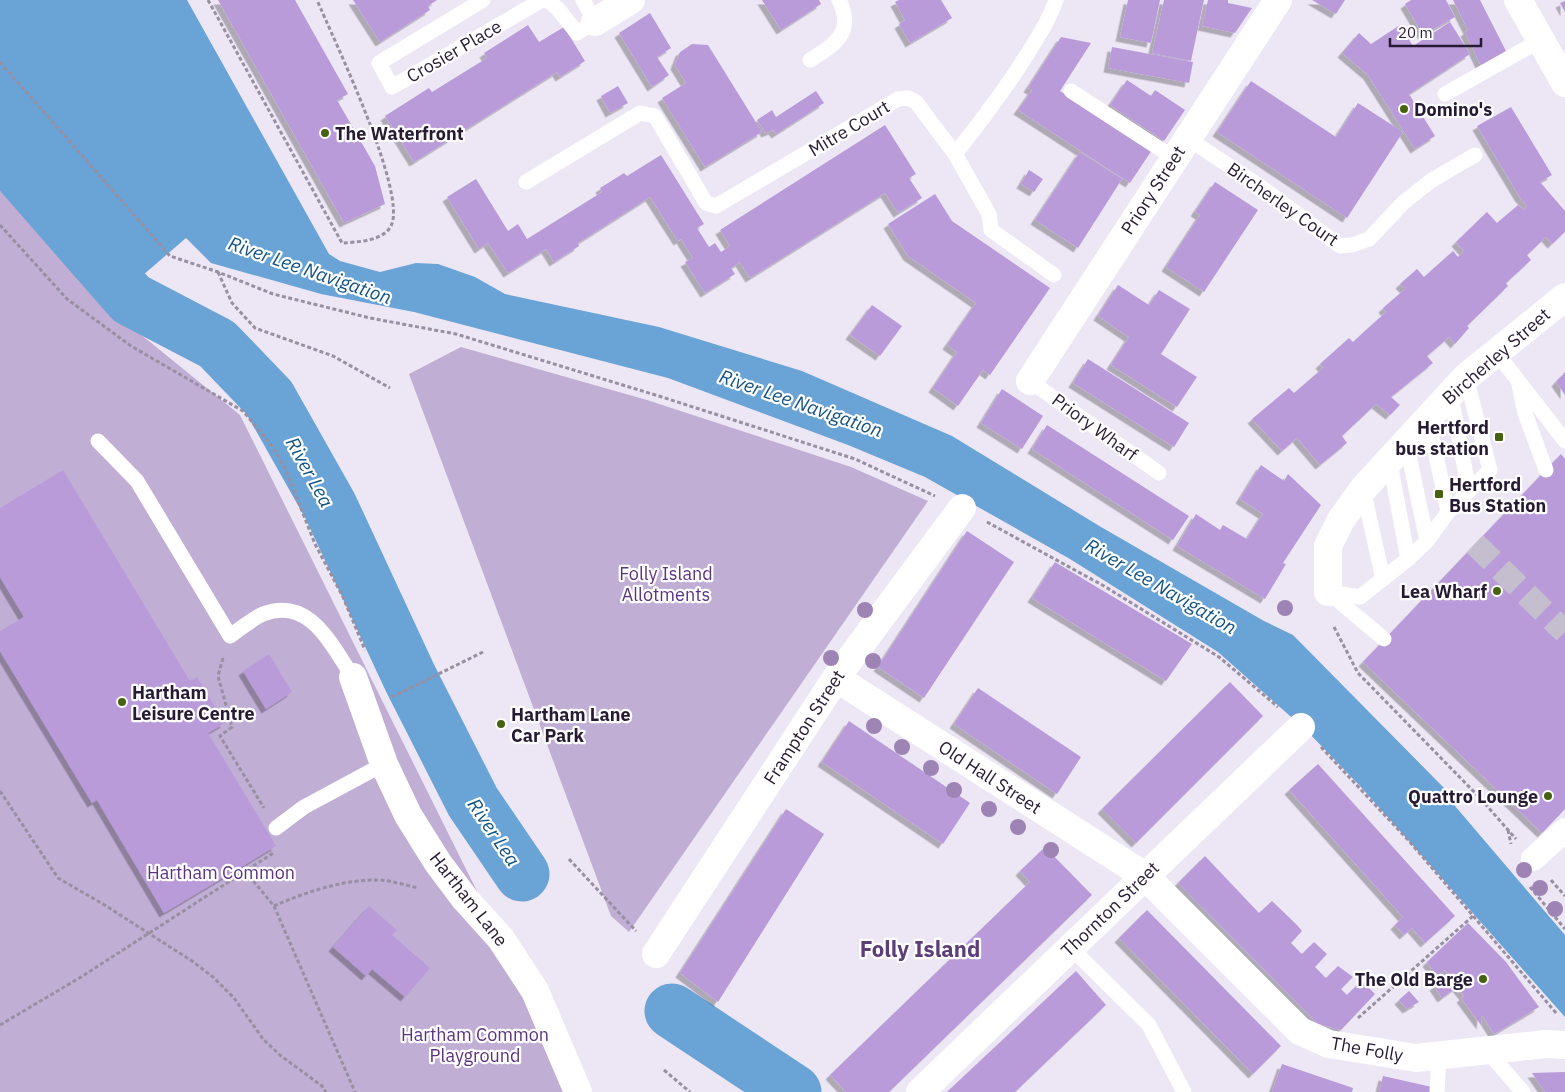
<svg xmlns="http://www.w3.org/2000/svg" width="1565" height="1092" viewBox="0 0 1565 1092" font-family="'IBM Plex Sans',sans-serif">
<defs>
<filter id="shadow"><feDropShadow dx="-4.5" dy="4.5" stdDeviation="0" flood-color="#0004"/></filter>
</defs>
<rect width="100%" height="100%" fill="#ede7f5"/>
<g fill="#c1aed5">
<polygon points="0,184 97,299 240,415 577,1092 0,1092"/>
<polygon points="461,347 647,400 769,440 851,467 928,501 629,932 611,916 409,374"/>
</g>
<polygon fill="#6aa3d6" points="0,0 187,0 329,254 340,261 380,272 416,263 438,264 475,277 505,294 659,327 802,371 952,436 1101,527 1264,621 1293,635 1447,791 1455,806 1565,935 1565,1017 1360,786 1307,731 1218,652 1070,559 925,477 848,445 668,378 414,312 321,294 211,263 186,238 135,282 0,125"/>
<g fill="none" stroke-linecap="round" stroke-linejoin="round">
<g stroke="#6aa3d6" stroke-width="55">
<polyline points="0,149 131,299 217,344 269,398 330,506 410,678 473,802 522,874"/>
<polyline points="672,1011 794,1092"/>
</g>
</g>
<g fill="#ba9bda" filter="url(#shadow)">
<polygon points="218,0 295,0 348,94 337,100 375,166 385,204 344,223"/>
<polygon points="353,0 437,0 428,6 430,10 380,42"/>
<polygon points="762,0 819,0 821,4 781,30"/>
<polygon points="899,0 941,0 952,18 910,43 899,24 905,20 895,2"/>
<polygon points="1128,0 1160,0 1151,43 1120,37"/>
<polygon points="1164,0 1204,0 1191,61 1152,53"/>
<polygon points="1208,0 1228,0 1228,3 1252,8 1235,33 1202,26"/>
<polygon points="1312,0 1345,0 1336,14"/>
<polygon points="1411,0 1446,0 1455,17 1423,35 1405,4"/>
<polygon points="1453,0 1480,0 1507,53 1481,66 1465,32 1468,30"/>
<polygon points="1565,1 1565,12 1560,3"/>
<polygon points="650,13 671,48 657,57 669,75 652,87 619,33"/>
<polygon points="1450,22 1470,54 1409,94 1435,136 1415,149 1368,75 1342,53 1359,33 1371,44 1400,25 1413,46"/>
<polygon points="528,25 539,42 564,27 585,61 560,77 557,72 414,162 385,116 429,88 432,92 487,58 484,53"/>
<polygon points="1061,37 1091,43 1060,91 1152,150 1130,183 1018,110 1032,90 1028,88"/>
<polygon points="692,44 708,45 762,132 705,167 662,98 686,83 675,65 680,52"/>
<polygon points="1112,47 1193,62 1189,83 1108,68"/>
<polygon points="1127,80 1151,96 1155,90 1185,110 1164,141 1110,105"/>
<polygon points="1251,81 1336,137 1358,103 1403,132 1347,218 1217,132"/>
<polygon points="618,86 628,103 610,113 601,96"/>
<polygon points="816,91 824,103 776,134 773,130 766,133 757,120 772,110 776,117"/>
<polygon points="1511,107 1552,175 1540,182 1565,211 1565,232 1552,244 1546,237 1527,255 1531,260 1506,283 1508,286 1467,326 1469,328 1455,344 1449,337 1427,356 1433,363 1391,397 1400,405 1390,415 1376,404 1342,436 1347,443 1320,465 1297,438 1282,451 1252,419 1289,388 1294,393 1323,368 1320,364 1349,338 1353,342 1366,330 1386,312 1383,308 1405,289 1400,284 1417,269 1424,277 1453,251 1458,257 1464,251 1456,242 1487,212 1497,223 1518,205 1524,210 1527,206 1519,196 1477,126"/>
<polygon points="885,125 916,174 909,178 922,198 898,213 885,193 750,278 740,262 731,268 735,274 705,293 685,262 693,258 681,239 678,241 650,197 578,243 579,246 554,262 546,249 508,273 488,243 479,249 447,197 476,179 508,231 518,224 527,239 602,192 600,188 624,173 627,176 661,155 704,224 697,228 709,247 715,243 721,252 730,246 720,230"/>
<polygon points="1080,152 1122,179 1078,248 1035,220"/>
<polygon points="1029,170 1043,179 1034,192 1021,184"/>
<polygon points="1215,182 1258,210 1204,292 1166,267 1200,215 1195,212"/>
<polygon points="935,194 952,221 1050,288 990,375 983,370 958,406 933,388 957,352 947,345 976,303 908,256 888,224"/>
<polygon points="1118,285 1149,305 1159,290 1190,309 1161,354 1197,377 1177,407 1111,365 1129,337 1098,316"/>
<polygon points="872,305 902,326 880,356 850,335"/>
<polygon points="1088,359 1189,423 1174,447 1073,383"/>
<polygon points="1565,372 1565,395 1556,382"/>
<polygon points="1002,389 1043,416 1022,449 981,423"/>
<polygon points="1047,425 1189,516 1173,540 1032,449"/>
<polygon points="1561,454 1565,459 1565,809 1542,833 1363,662"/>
<polygon points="1261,465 1284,481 1288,474 1321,505 1283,563 1286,564 1265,599 1177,546 1196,514 1220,530 1223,525 1247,539 1263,514 1240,499"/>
<polygon points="63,470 190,681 197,677 225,723 208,733 276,846 164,913 97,800 92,803 0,651 0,631 24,617 0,577 0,508"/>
<polygon points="967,531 1014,562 924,698 878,667"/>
<polygon points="1055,562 1192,644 1166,681 1032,598"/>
<polygon points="269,654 292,692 266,709 243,671"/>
<polygon points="1230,682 1263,716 1136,843 1102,809"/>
<polygon points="978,688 1081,757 1057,794 954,724"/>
<polygon points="849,721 970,803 943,844 822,762"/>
<polygon points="1318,764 1455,916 1425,943 1412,928 1404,935 1395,925 1403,917 1289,790"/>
<polygon points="786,809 824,834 718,1002 680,973"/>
<polygon points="1045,847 1092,895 889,1092 846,1092 830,1075 1030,882 1020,871"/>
<polygon points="1205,856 1259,913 1272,901 1297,925 1302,931 1291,943 1302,954 1314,942 1327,954 1315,967 1326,978 1338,966 1353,977 1341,989 1347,995 1357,985 1363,982 1375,994 1341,1030 1318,1024 1178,883"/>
<polygon points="369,906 397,930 392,935 430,968 405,997 372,969 366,976 333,947"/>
<polygon points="1147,910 1281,1046 1253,1074 1119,938"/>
<polygon points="1468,923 1506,962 1539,1007 1494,1034 1482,1015 1481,1025 1461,998 1464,996 1457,987 1442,998 1434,986 1449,976 1445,970 1437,976 1427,962"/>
<polygon points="1076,971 1106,1005 1015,1092 947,1092"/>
<polygon points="1409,991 1419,1002 1407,1009 1399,1000"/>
<polygon points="1282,1064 1353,1088 1352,1092 1272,1092"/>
<polygon points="1565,1072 1565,1092 1545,1092 1532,1073"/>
<polygon points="1383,1076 1432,1087 1431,1092 1379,1092"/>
</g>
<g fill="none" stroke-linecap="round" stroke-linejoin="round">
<polyline stroke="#c5bece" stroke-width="24" stroke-dasharray="24 12" stroke-linecap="butt" points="1475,544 1565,632"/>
<g stroke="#988fa2" stroke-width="3" stroke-dasharray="4 2.5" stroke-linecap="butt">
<path d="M208 0 342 243C358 242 383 241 391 226 408 193 333 38 317 0"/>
<polyline points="0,62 170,256 218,272 273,294 370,318 456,334 662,397 855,459 935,496"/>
<polyline points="0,225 67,299 131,346 243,411 273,447 285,468 315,544 343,597 365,650"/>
<polyline points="218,272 232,303 255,328 333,356 390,388"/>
<polyline points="987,522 1104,586 1219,657 1278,707"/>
<polyline points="1334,627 1358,673 1480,798 1516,839"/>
<polyline points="223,658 218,676 232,727 220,736 264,808"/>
<polyline points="392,697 485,651"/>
<polyline points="1321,747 1409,841 1557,1014"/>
<polyline points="0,791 58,878 103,904 192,961 213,977 234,998 263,1039 281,1056 322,1086 326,1092"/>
<polyline points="1508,830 1511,844"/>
<polyline points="569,859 636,931"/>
<polyline points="245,871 274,906 355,1092"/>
<polyline points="1551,880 1565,896"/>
<polyline points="1530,887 1565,929"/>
<path d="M274 906C306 892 344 879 380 880 392 881 406 885 418 888"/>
<polyline points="1358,1018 1473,916"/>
<polyline points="0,1025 81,977 275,852"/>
<polyline points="664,1070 690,1092"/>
</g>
<g stroke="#fff" stroke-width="15">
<polyline points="483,0 379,63 392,87 542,0"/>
<polyline points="547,0 558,9 577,33 595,22 583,0"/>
<path d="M810 60C835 45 855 32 839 0"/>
<polyline points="1071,91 1174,158"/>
<polyline points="1445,94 1541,40"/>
<polyline points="1187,138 1261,187 1340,246 1352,245 1369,239 1404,202 1432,180 1475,155"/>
<polyline points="955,154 989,214 991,230 1054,275"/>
<path d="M526 182 640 113 655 116 706 203 716 206 898 99 908 98 916 102 955 154C982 120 1009 85 1031 48 1041 32 1050 18 1056 0"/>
<polyline points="1496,352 1565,441"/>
<polyline points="1030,381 1159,473"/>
<polyline points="1519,384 1525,413 1546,470"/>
<polyline points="1450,392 1469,490"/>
<polyline points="1428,418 1448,512"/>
<path d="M98 441 137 481 230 636C240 629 252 619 263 614 310 596 331 645 353 677"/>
<polyline points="1406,441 1427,541"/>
<polyline points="1389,458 1408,559"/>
<polyline points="1363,489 1383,579"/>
<polyline points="1328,592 1360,597 1408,559 1427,541 1448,512 1490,470 1466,377"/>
<polyline points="1328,592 1384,639"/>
<polyline points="276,828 304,807 384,764"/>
<polyline points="1070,947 1149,1025 1184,1092"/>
<polyline points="1488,1052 1523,1092"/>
<polyline points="1437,1092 1439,1056"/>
</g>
<polyline stroke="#fff" stroke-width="24" points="1533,859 1565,830"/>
<g stroke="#fff" stroke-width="28">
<polyline points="1518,0 1565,83"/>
<polyline points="595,22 631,0"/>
<polyline points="1030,381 1278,0"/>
<polyline points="1328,592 1328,546 1341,520 1363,489 1466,377 1565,297"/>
<polyline points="353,677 384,764 408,815 438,863 465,899 501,939 535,991 578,1092"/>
<polyline points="836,678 1145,876 1300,1031 1329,1044 1416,1058 1546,1044 1565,1045"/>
<polyline points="656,954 836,678 962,508"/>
<polyline points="920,1092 1301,727"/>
</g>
</g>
<g fill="#9d84b4">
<circle cx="1285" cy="608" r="8"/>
<circle cx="865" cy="610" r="8"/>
<circle cx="831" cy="658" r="8"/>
<circle cx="873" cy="661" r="8"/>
<circle cx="874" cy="726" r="8"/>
<circle cx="902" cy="747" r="8"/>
<circle cx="931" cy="768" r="8"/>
<circle cx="954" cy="790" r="8"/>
<circle cx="989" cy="809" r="8"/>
<circle cx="1018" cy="827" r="8"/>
<circle cx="1051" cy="850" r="8"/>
<circle cx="1524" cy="870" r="8"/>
<circle cx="1540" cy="888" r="8"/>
<circle cx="1555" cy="909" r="8"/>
</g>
<g fill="#476110" stroke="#fff" stroke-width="2">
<circle cx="1404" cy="109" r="5"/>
<circle cx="325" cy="133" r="5"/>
<rect x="1494" y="432" width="10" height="10" rx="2.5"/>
<rect x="1434" y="489" width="10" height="10" rx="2.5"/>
<circle cx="1497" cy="591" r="5"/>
<circle cx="122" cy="702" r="5"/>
<circle cx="501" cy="724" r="5"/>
<circle cx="1548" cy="796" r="5"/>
<circle cx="1483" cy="979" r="5"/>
</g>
<g text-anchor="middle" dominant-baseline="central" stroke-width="4.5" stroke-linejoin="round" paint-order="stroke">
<g font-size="18" fill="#271b34" stroke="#fff">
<text transform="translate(454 51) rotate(-30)">Crosier Place</text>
<text transform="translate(849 128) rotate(-31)">Mitre Court</text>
<text transform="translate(1153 190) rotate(-57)">Priory Street</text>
<text transform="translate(1283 204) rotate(35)">Bircherley Court</text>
<text transform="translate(1496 356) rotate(-41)">Bircherley Street</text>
<text transform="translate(1095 427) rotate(36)">Priory Wharf</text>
<text transform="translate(804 727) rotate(-57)">Frampton Street</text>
<text transform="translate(990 777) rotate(33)">Old Hall Street</text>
<text transform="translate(469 899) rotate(52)">Hartham Lane</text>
<text transform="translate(1110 909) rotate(-44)">Thornton Street</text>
<text transform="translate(1367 1049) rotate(10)">The Folly</text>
</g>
<g font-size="18" font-weight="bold" fill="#271b34" stroke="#fff" text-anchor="start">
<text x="1414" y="109">Domino's</text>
<text x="335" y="133">The Waterfront</text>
<text x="1489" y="427" text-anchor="end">Hertford<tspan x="1489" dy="21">bus station</tspan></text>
<text x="1449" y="484">Hertford<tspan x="1449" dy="21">Bus Station</tspan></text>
<text x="1487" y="591" text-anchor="end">Lea Wharf</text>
<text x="132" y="692">Hartham<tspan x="132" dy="21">Leisure Centre</tspan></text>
<text x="511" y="714">Hartham Lane<tspan x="511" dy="21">Car Park</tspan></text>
<text x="1538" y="796" text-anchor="end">Quattro Lounge</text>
<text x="1473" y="979" text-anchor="end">The Old Barge</text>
</g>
<g font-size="18" fill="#5c337f" stroke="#fff">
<text x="666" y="573">Folly Island<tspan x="666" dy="21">Allotments</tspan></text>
<text x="221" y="872">Hartham Common</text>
<text x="475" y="1034">Hartham Common<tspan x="475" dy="21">Playground</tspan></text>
</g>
<g font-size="19" font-style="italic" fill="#115282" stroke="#fff">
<text transform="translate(310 270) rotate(19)">River Lee Navigation</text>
<text transform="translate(801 403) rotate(19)">River Lee Navigation</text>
<text transform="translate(310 472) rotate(61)">River Lea</text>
<text transform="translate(1161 586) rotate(30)">River Lee Navigation</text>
<text transform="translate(494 832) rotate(56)">River Lea</text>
</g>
<g font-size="22" font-weight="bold" fill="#5c3e79" stroke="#fff">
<text x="920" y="948">Folly Island</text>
</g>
</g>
<path d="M1390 38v8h91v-8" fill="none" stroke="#271b34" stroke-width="2.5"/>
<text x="1398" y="38" font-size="15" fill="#271b34" stroke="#ffffff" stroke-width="4" paint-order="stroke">20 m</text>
</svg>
